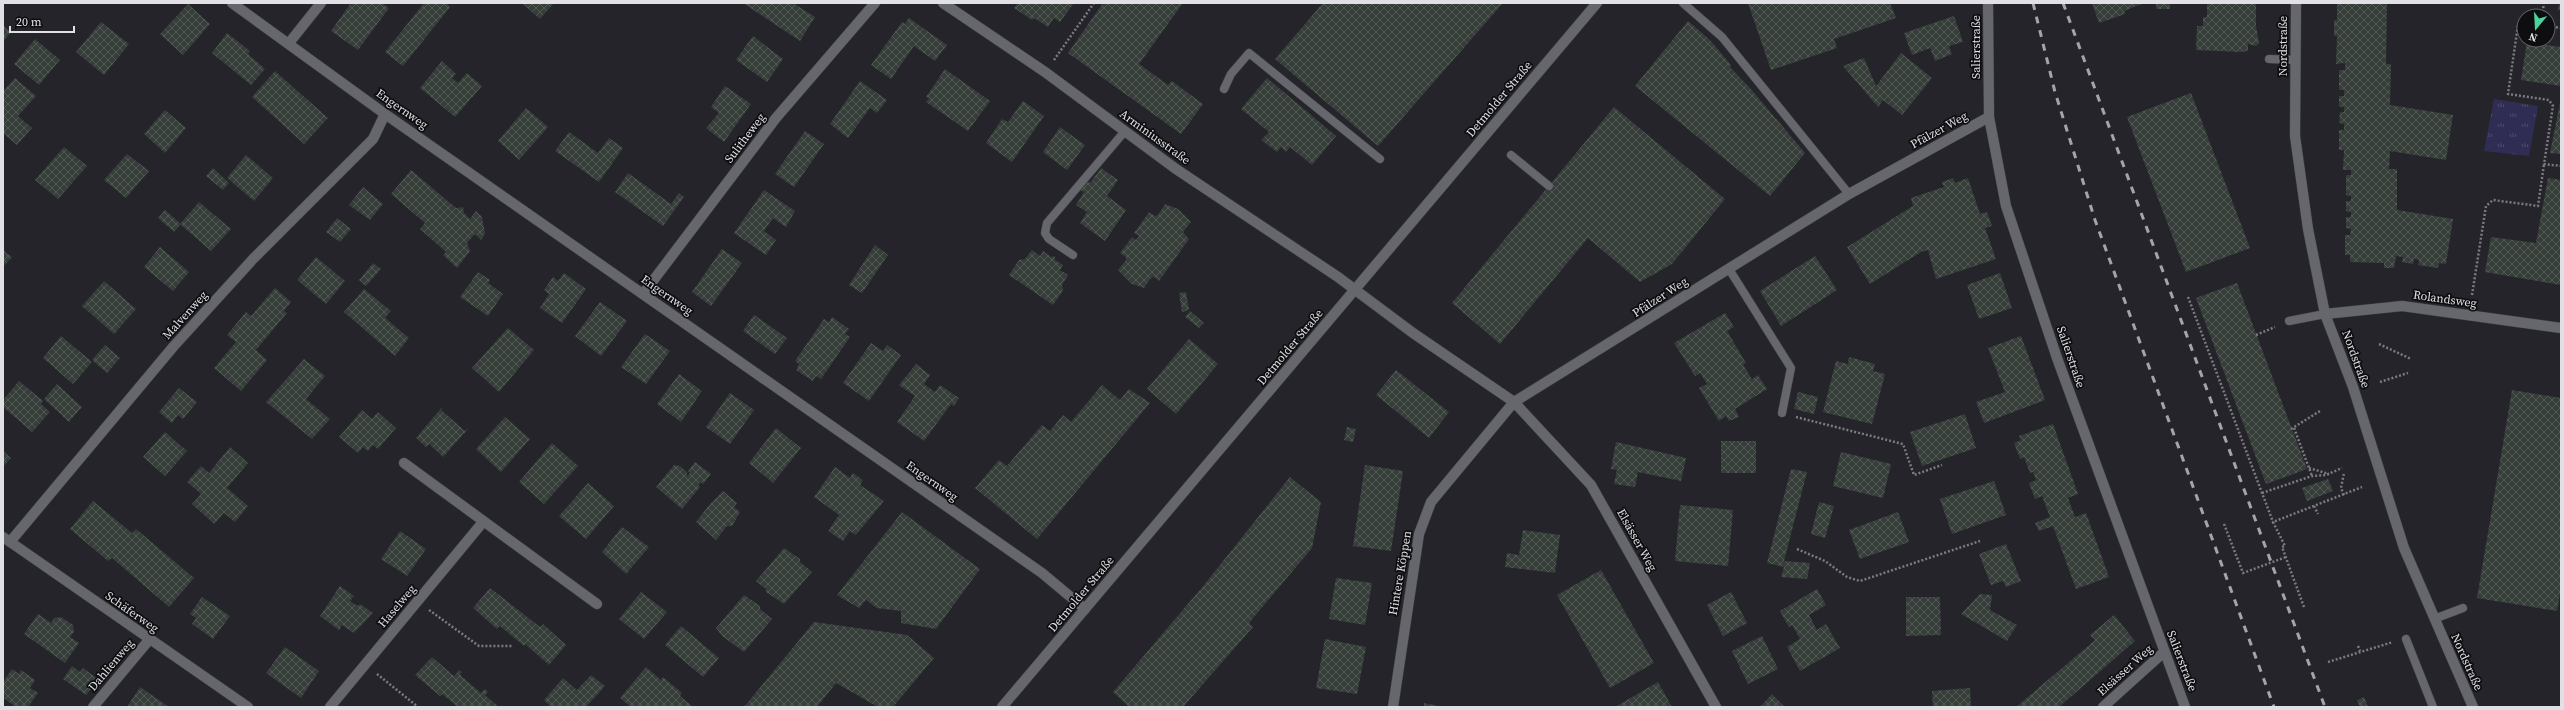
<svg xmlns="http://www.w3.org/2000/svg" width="2564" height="710" viewBox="0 0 2564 710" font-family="'Source Serif 4',serif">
<defs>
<pattern id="park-tufts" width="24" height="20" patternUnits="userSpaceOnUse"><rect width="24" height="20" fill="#302d55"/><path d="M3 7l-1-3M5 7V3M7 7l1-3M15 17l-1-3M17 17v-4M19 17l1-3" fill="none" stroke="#4e4b6d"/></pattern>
<pattern id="building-cross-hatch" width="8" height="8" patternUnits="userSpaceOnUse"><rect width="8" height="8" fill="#363e3a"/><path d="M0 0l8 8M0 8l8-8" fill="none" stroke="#535a56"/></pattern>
</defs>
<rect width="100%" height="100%" fill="#24242a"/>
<polygon fill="url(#park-tufts)" points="2494,99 2538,106 2529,156 2484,151"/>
<g fill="url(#building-cross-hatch)">
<polygon points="351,3 382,3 389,8 358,50 331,31"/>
<polygon points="424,3 446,3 450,7 403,66 385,52"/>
<polygon points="522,3 554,3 540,19"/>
<polygon points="743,3 793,3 815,17 800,41"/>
<polygon points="1018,3 1074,3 1060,22 1054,18 1048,27 1034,18 1032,20 1014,8"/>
<polygon points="1103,3 1183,3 1139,64 1168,85 1172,81 1203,104 1181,134 1068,53"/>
<polygon points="1323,3 1503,3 1378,146 1275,59"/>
<polygon points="1748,3 1890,3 1896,18 1834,39 1837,48 1771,70"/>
<polygon points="2092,3 2144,3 2124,11 2125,14 2099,23"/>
<rect x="2156" y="3" width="14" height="6"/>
<polygon points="2207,3 2256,3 2256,26 2259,43 2256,46 2248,44 2248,51 2241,52 2196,50 2197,26 2203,26 2203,17 2207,17"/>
<polygon points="2337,3 2387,3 2386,64 2391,64 2390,105 2453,115 2446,160 2390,151 2389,169 2397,169 2397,210 2453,219 2446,264 2439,263 2438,268 2418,265 2419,260 2414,259 2413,264 2402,262 2403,257 2396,256 2394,268 2384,268 2384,263 2350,262 2350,255 2345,255 2345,235 2350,235 2351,229 2346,228 2346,217 2351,217 2351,212 2346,211 2346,201 2351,201 2351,196 2346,195 2346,175 2351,175 2351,170 2343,170 2344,150 2339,150 2339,130 2344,130 2344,124 2339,123 2340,112 2344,112 2344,107 2339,107 2339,96 2344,96 2344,90 2339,90 2339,70 2345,70 2345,63 2336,64 2337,36 2334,36 2334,20 2337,20"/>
<polygon points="2559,3 2561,3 2561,10 2558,10"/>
<polygon points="188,4 210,24 183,55 160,34"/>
<polygon points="1954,16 1963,42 1949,46 1952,54 1935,61 1930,48 1912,55 1904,33"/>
<polygon points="909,18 947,45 935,61 914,46 891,79 871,65 902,22 905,24"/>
<polygon points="1688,21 1710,40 1731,65 1730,67 1750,88 1805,153 1770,196 1635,86"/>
<polygon points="101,22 129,44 104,75 76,52"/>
<polygon points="3,25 11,32 3,42"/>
<polygon points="227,33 250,51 248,54 265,69 251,85 212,53"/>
<polygon points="753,36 783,59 767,82 736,60"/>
<polygon points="35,39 60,60 39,85 14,64"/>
<polygon points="2527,42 2561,47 2561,86 2521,80"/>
<polygon points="1901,53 1932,78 1902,115 1883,100 1878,107 1843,66 1864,58 1876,86"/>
<polygon points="442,61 456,74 452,78 458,83 467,73 482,86 455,117 420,88"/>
<polygon points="945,69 990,101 968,131 926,102 929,98 926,97"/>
<polygon points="275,71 328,118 304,144 252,97"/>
<polygon points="15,78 36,96 18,116 32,128 17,145 3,133 3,91"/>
<polygon points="1267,78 1336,136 1312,165 1290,147 1286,152 1281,147 1277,152 1261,140 1269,132 1241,109"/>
<polygon points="860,81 887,100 877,113 870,108 848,138 830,124"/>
<polygon points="725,86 751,104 724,142 706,128 719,113 711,107"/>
<polygon points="2191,93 2250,248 2186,272 2127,117"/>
<polygon points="1023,101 1044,116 1012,162 986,143 1002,119 1008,122"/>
<polygon points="2560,103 2561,103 2561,154 2550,153"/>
<polygon points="1614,107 1725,199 1672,264 1640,282 1588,238 1500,344 1452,303"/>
<polygon points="526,108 548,127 519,160 498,141"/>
<polygon points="165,110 186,128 165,153 144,134"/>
<polygon points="1060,127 1085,145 1067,170 1043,152"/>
<polygon points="805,131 824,144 794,187 775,174"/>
<polygon points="569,132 598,153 609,138 623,148 599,182 555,151"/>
<polygon points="64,147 87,166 58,199 35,180"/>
<polygon points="127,154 149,171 126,198 104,180"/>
<polygon points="246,155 273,178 254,201 227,178"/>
<polygon points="213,168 229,183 223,190 206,176"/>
<polygon points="1101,168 1118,180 1107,196 1126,210 1105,241 1080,223 1087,212 1076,205 1084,192 1080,190 1085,183 1091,182"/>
<polygon points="411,170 456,208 463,207 464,213 470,219 476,211 482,217 485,233 481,240 475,234 467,243 470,251 457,268 443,255 446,252 420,229 425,223 391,194"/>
<polygon points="628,173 671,204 679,193 684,197 663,226 615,192"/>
<polygon points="1953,178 1955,183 1968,178 1980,214 1987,212 1992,226 1985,228 1996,259 1936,279 1928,250 1921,252 1870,284 1847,247 1913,206 1911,198 1944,187 1942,182"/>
<polygon points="2548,178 2561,180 2561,285 2485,272 2491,237 2536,243"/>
<polygon points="363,187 383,204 370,220 349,205"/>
<polygon points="764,190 795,211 786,227 773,218 768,225 764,231 776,240 766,255 734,233"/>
<polygon points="199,202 231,229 211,251 180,224"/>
<polygon points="1165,204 1178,209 1191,222 1183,232 1189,239 1159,281 1154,277 1151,278 1144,288 1132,284 1118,270 1126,260 1126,257 1120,253 1132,237 1136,240 1139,236 1134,233 1149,212 1155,216 1158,215"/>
<polygon points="165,210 181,224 174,232 158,218"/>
<polygon points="337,218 351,229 340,242 326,232"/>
<polygon points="875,245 888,255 862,293 849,285"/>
<polygon points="160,247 189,272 173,291 144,267"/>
<polygon points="722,249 742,263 711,306 692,292"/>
<polygon points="3,250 12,257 3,267"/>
<polygon points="1032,250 1040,256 1043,251 1051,257 1055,256 1055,260 1063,265 1060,270 1068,275 1062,285 1063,291 1053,305 1009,275 1019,260 1025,259"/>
<polygon points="1815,256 1837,290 1781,326 1760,291"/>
<polygon points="316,257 345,281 326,304 297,280"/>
<polygon points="373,263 381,269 366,286 359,280"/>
<polygon points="478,272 490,280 488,283 503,294 488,316 460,297"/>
<polygon points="564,273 586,289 562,323 540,308 549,294 544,290 553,277 558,281"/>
<polygon points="2000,273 2012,308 1979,319 1967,285"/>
<polygon points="104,281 136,309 114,334 82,306"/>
<polygon points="2237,283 2307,469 2266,484 2196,298"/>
<polygon points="275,288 291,302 284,311 287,313 256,350 267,360 241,391 214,368 236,342 227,335 246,312 251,316"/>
<polygon points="364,289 391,311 385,318 409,338 395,356 344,312"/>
<polygon points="1186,292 1189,310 1182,312 1179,293"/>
<polygon points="600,302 627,321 601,356 575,336"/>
<polygon points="1190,311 1204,323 1199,328 1185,317"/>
<polygon points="1725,313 1734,327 1727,331 1746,363 1743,365 1752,379 1758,375 1767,389 1735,409 1739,417 1729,421 1726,416 1719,421 1699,388 1707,384 1700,373 1695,376 1674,343"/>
<polygon points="754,315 787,338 775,354 743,331"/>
<polygon points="832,317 849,329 845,334 850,337 821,379 816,376 813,381 796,370 799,364 795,361 824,319 829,322"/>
<polygon points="508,328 534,350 499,392 472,368"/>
<polygon points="645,334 670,351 646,384 621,367"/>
<polygon points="61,336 92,362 73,384 43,358"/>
<polygon points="2021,336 2045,400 1984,423 1976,402 2005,392 1988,348"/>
<polygon points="1189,339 1218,364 1176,414 1147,389"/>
<polygon points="871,343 883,351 887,345 901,355 869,401 843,383"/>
<polygon points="105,345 120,358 107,373 92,360"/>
<polygon points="1849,357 1875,364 1873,371 1885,374 1872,424 1823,412 1836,361 1848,364"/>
<polygon points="304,359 325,376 306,399 330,419 312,439 266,402"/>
<polygon points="916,364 930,375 924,384 935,392 940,385 959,398 954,406 951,404 924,441 897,422 915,396 899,385"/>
<polygon points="1396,370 1449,412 1429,438 1376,395"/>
<polygon points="679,374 702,391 681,422 657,404"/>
<polygon points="19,381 43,401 41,404 50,412 32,432 3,407 3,400"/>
<polygon points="57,384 82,407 69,422 44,399"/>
<polygon points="1102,385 1120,400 1129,389 1150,403 1037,539 975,488 999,460 1007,466 1042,425 1050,431 1063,415 1071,422"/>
<polygon points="179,388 197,402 183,419 178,415 172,423 159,412"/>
<polygon points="2512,390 2561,398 2561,588 2557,611 2477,598"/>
<polygon points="1798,392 1818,397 1814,414 1794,409"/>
<polygon points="730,393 754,410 730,444 706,427"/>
<polygon points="443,406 441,410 465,431 469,428 443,457 429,444 426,447 416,438"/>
<polygon points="362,410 372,419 378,412 396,428 378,449 373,445 368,451 363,447 358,453 339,437"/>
<polygon points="1965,414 1976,448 1922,466 1910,432"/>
<polygon points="505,417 530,439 501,472 476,449"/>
<polygon points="2053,424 2078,494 2068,498 2075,517 2086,513 2109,577 2076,589 2053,526 2039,531 2035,523 2050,517 2042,496 2035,499 2029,483 2036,480 2033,472 2030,473 2024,457 2020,459 2014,443 2021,440 2019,436"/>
<polygon points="1347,427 1356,429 1353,442 1344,440"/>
<polygon points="776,428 801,448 773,483 749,463"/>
<polygon points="165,432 187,451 165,476 143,457"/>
<rect x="1721" y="441" width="35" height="32"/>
<polygon points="1616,442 1686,458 1681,481 1638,472 1635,487 1614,484 1617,470 1611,469"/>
<polygon points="552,443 578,466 544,504 519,482"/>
<polygon points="230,447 248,463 227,488 248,506 235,522 224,513 214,524 192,504 201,494 187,482 201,466 209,473"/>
<polygon points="3,451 11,458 3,467"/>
<polygon points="1841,452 1891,464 1883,498 1833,486"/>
<polygon points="695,462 711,474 703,484 701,482 698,485 700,487 682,509 656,487 674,465 680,466 687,472 687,476 690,473 688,471"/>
<polygon points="1365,465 1403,471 1391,551 1353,546"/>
<polygon points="835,467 850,478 853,473 863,480 860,485 884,501 856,535 850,531 843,541 828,531 839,515 814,497"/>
<polygon points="1791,469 1807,472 1784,561 1810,563 1807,579 1781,577 1784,567 1767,563"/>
<polygon points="1290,477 1321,502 1312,548 1249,623 1253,627 1183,707 1129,707 1113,692 1204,585"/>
<polygon points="2328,479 2333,491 2307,501 2302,488"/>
<polygon points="1994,481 2006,515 1952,534 1940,499"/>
<polygon points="588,483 614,506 586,539 559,516"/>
<polygon points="723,491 737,503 734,507 740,512 732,526 727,526 716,540 696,522 710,504"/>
<polygon points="93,501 132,533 136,529 194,578 169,607 112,558 108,561 70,529"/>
<polygon points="1819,502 1834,506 1825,538 1811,534"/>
<polygon points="1680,505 1733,510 1728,566 1675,561"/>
<polygon points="902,512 980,569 936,629 901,623 901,611 877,608 866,600 859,608 837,595"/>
<polygon points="1898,512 1909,542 1860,559 1849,530"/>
<polygon points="622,527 649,547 626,574 602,552"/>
<polygon points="1523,530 1560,535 1555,573 1505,567 1507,553 1519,555"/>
<polygon points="400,531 426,549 407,576 381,559"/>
<polygon points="2006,544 2021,581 2006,587 2003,581 1991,585 1979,554"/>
<polygon points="784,548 800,559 800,562 812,572 784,604 766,592 766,589 756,581"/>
<polygon points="1601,570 1654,663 1610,688 1557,595"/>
<polygon points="1336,578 1372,583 1365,625 1329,619"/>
<polygon points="340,586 354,596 350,601 358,606 360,604 373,613 354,633 342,625 339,630 320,616"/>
<polygon points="490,588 540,627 543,624 566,645 549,665 525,644 524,646 500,626 497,629 473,608"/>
<polygon points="1817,589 1826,605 1809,615 1817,630 1826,624 1840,648 1800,671 1787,647 1800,639 1792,625 1789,627 1780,611"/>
<polygon points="641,592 667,612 644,639 619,619"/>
<polygon points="1731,592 1747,623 1723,636 1707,605"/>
<polygon points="1980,594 1992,595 1990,610 2017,625 2007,641 1961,614"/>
<polygon points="744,595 760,606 760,609 772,619 744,652 722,636 716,628"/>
<polygon points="202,597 230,616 213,639 192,624 196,618 190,614"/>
<polygon points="1906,597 1940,597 1941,635 1906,636"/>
<polygon points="38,614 51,623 54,618 61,617 73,625 74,632 70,637 79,643 65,663 24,634"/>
<polygon points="2114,615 2135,641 2059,707 2016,707 2095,640 2090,635"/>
<polygon points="814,622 907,635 934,658 893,707 878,707 836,683 817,707 744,707"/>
<polygon points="681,626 719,658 703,677 665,645"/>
<polygon points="1762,636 1778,669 1748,684 1732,651"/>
<polygon points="1325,639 1366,647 1357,694 1316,688"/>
<polygon points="285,647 319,671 301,698 266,673"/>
<polygon points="432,657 454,676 459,670 462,672 460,675 481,693 485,689 488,692 485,695 499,707 458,707 442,694 440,696 415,675"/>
<polygon points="72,666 80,672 83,668 99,680 86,695 63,679"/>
<polygon points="646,667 661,680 663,677 682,693 680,696 693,707 631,707 620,698"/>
<polygon points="12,669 19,674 21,670 35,680 30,688 38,693 28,707 16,707 3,698 3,682"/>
<polygon points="591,675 605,686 586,707 551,707 544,700 563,678 577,690"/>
<polygon points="1658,682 1672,707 1615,707"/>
<polygon points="140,687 169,707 127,707"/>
<polygon points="1970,688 1971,707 1933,707 1932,691"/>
<polygon points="1772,694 1785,707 1760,707"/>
<polygon points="2364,697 2368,707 2360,707 2357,700"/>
<polygon points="1424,703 1439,706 1439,707 1424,707"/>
</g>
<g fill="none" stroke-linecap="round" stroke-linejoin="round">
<g stroke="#404045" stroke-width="9">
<g id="lane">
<polyline points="1683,3 1722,37 1849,194"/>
<polyline points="2269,59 2296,60"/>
<polyline points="1224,89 1231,74 1249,53 1380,159"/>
<polyline points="1511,155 1549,186"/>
<polyline points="1073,255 1049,239 1045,233 1047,223 1125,131"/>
<polyline points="1729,269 1791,368 1782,413"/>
<polyline points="2289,321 2325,314"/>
<polyline points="2434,619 2463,608"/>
<polyline points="2406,639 2433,707"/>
</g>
</g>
<g stroke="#404045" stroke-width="11">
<g id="street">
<polyline points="232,3 385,114 1042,573 1085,609"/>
<polyline points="943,3 1045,72 1176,169 1338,277 1413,333 1514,402 1849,194 1989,117"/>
<polyline points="1988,3 1989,117 2006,206 2057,358 2185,707"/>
<polyline points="289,43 321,3"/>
<polyline points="643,294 776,118 875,3"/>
<polyline points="2325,314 2402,306 2561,328"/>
<polyline points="404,463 597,604"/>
<polyline points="3,537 248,707"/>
<polyline points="10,542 173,347 253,259 373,139 385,114"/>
<polyline points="93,707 149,640"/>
<polyline points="330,707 483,522"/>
<polyline points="1393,707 1419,534 1431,502 1514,402 1591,485 1716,707"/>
<polyline points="2103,707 2164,652"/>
</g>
</g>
<g stroke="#404045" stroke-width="11">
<g id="secondary">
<polyline points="2296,3 2295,136 2308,229 2325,314 2353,387 2404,548 2473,707"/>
<polyline points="1002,707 1597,3"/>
</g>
</g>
<g stroke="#7b7b80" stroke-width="2.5" stroke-dasharray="2 2" stroke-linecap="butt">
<polyline points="2542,16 2544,3"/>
<polyline points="2524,21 2518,25 2508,94 2549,100 2553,106 2544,164 2561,166"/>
<polyline points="2548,26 2561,28"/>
<polyline points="1054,60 1094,3"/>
<polyline points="2472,295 2486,206 2493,200 2538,206 2544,164"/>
<polyline points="2188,297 2273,522"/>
<polyline points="2256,335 2275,327"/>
<polyline points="2379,344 2411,359"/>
<polyline points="2380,382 2408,373"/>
<polyline points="1796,417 1903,444 1914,475 1942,465"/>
<polyline points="2294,428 2312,476"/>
<polyline points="2291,429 2320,411"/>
<polyline points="2309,468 2329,474"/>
<polyline points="2262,493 2312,476 2326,475 2342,468"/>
<polyline points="2344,495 2341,488 2344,473"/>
<polyline points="2314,506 2318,514"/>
<polyline points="2224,524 2243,573 2286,557"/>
<polyline points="1797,549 1825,561 1847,577 1860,581 1980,541"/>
<polyline points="2304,607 2282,547 2285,546 2273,522 2362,487"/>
<polyline points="429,610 479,646 512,646"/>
<polyline points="2358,646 2360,651"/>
<polyline points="2328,662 2393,642"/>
<polyline points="377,674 418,707"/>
</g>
<use href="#lane" stroke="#66666d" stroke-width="8"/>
<use href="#street" stroke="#66666d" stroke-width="10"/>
<use href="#secondary" stroke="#66666d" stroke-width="10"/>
<g stroke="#a4a4a9" stroke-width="3" stroke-dasharray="7 7" stroke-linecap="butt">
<polyline points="2033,3 2055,92 2095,220 2274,707"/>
<polyline points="2063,3 2325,707"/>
</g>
</g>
<g text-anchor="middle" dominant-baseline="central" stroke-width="3.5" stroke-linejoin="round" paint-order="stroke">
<g font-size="12" fill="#e1e1e5" stroke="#0e0e11">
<text transform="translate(2283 46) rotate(-90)">Nordstraße</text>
<text transform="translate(1976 47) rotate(-90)">Salierstraße</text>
<text transform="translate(1499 99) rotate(-50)">Detmolder Straße</text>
<text transform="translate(402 109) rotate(35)">Engernweg</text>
<text transform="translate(1939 130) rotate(-29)">Pfälzer Weg</text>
<text transform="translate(1155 137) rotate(36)">Arminiusstraße</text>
<text transform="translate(745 138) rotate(-53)">Sulitheweg</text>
<text transform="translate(667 295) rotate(35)">Engernweg</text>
<text transform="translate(1660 297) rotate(-33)">Pfälzer Weg</text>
<text transform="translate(2445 299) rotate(8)">Rolandsweg</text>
<text transform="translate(185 315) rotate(-48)">Malvenweg</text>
<text transform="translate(1290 347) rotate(-50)">Detmolder Straße</text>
<text transform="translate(2071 357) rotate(71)">Salierstraße</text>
<text transform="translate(2356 359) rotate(70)">Nordstraße</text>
<text transform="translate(932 481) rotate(35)">Engernweg</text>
<text transform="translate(1637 540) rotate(61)">Elsässer Weg</text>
<text transform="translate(1400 573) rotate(-80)">Hintere Köppen</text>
<text transform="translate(1081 594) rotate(-50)">Detmolder Straße</text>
<text transform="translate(397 606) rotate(-50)">Haselweg</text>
<text transform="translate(132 612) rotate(35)">Schäferweg</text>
<text transform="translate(2182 661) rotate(69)">Salierstraße</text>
<text transform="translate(2467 662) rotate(66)">Nordstraße</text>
<text transform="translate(111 665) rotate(-50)">Dahlienweg</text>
<text transform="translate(2125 670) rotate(-42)">Elsässer Weg</text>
</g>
</g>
<rect width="2564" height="710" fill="none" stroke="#e1e1e5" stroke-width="8"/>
<g transform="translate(2536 28) rotate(198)"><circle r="19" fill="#0e0e11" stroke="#626266"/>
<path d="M0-3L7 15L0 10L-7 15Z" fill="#4ad49c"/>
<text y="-6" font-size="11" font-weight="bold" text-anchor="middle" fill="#e1e1e5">N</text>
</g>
<path d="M10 26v6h64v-6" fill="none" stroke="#e1e1e5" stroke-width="2"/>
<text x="16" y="26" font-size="12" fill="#e1e1e5" stroke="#0e0e11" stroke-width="3" paint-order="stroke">20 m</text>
</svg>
